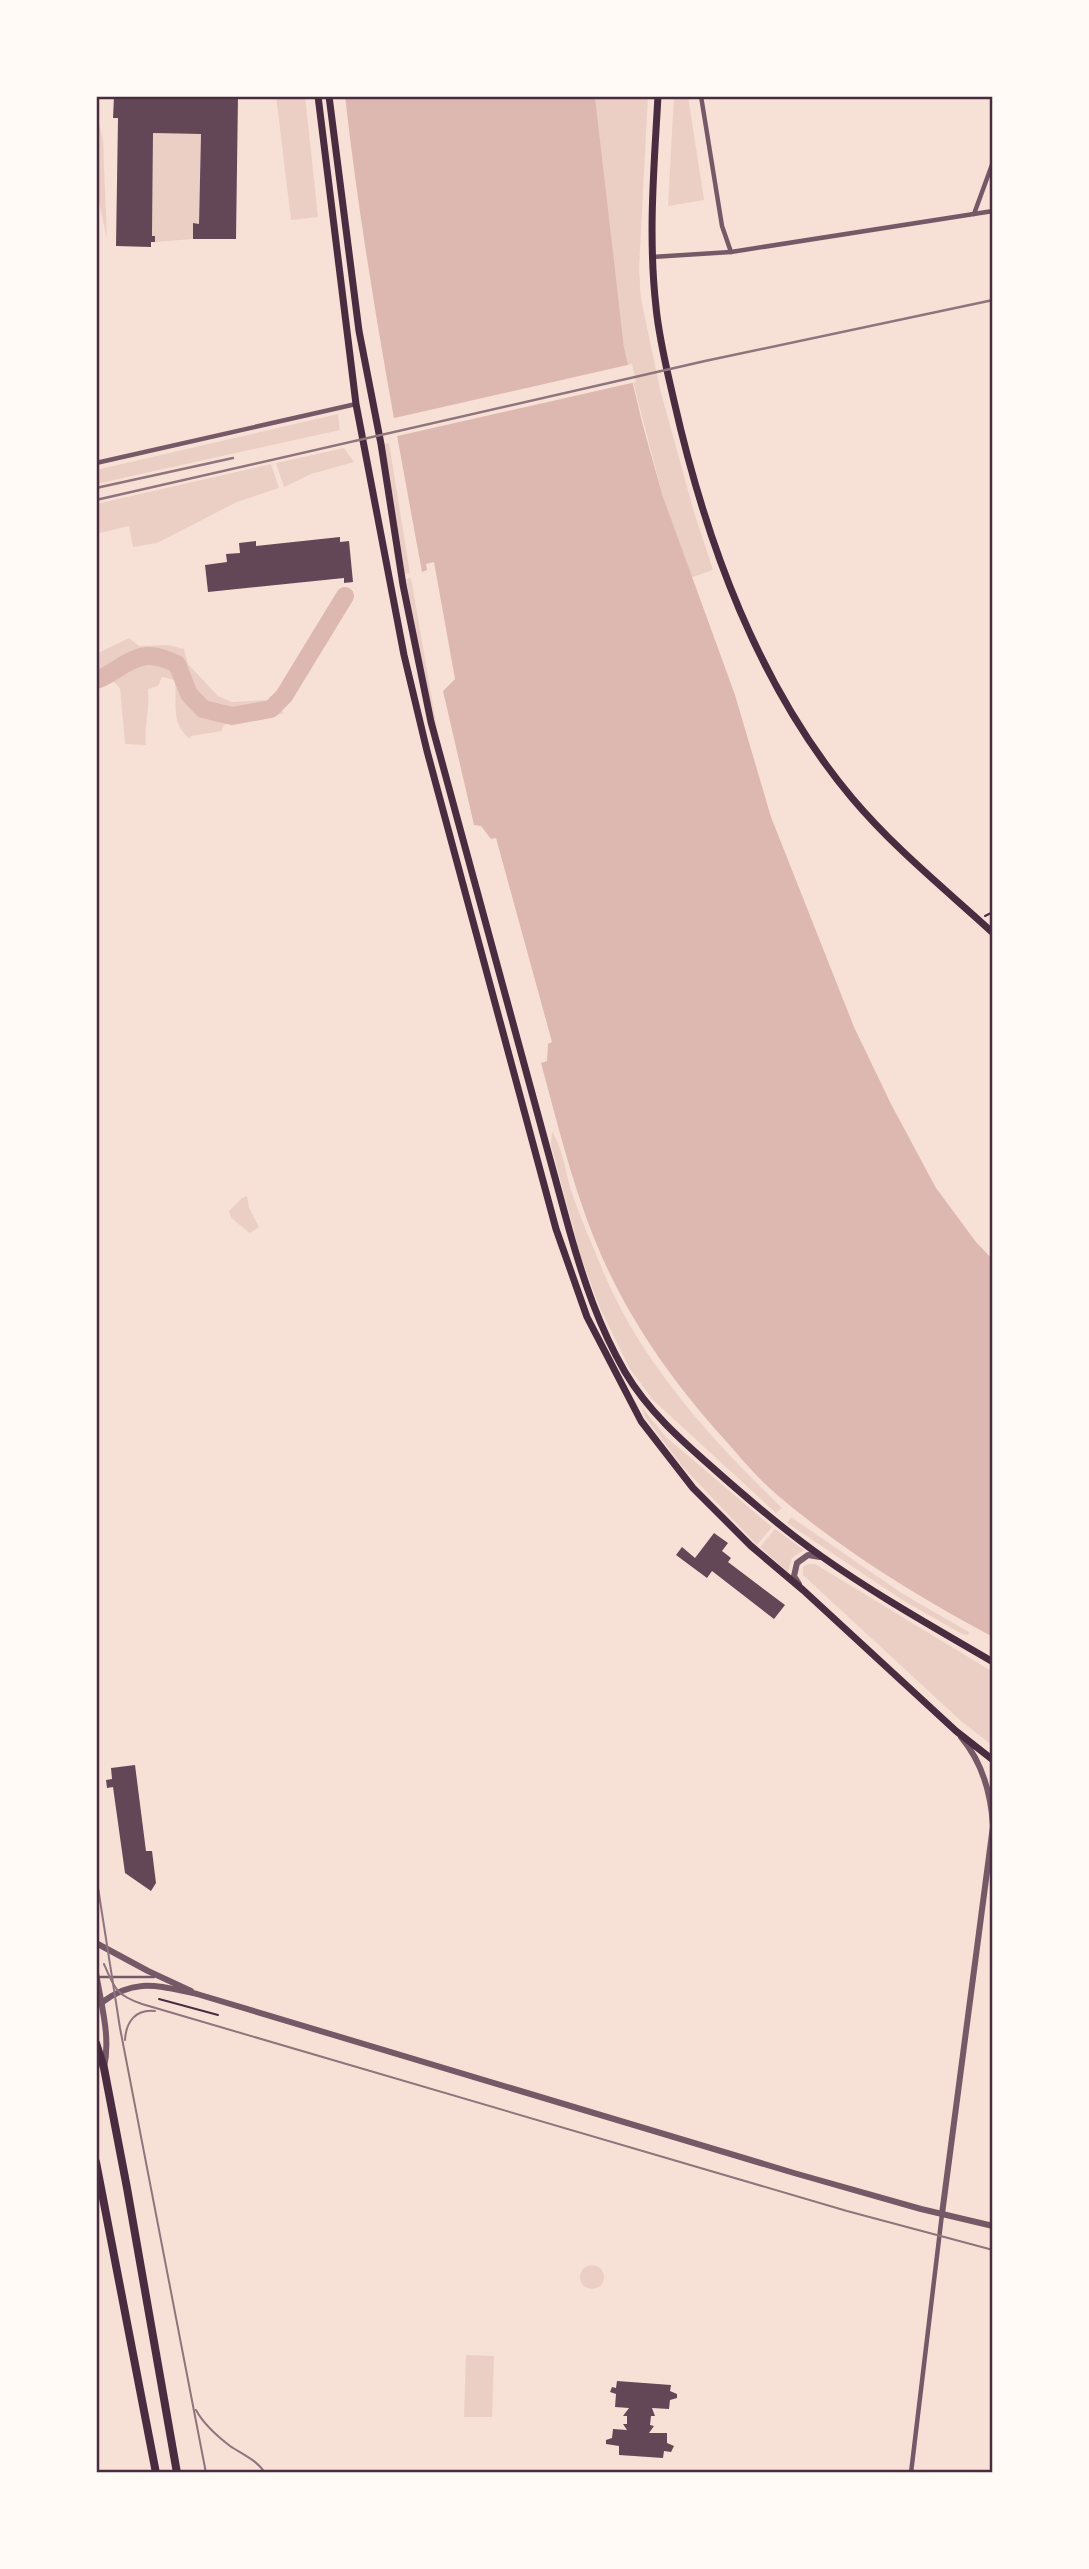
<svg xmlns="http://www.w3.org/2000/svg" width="1089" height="2569" viewBox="0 0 1089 2569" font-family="'Open Sans',sans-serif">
<rect width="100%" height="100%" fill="#f7e1d7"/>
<g fill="#ebcfc5">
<polygon points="276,96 305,96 318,217 291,220"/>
<polygon points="595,96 648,96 639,269 641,299 660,389 694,512 713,570 690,578 663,497 624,347"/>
<polygon points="674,96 688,96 704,200 668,206"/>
<polygon points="96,112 103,139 107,239 96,188"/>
<polygon points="153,133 201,134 199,224 193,224 193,239 155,242 155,237 152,236"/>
<polygon points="338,414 340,430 96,484 96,470"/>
<polygon points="389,443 410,573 405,574 384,444"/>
<polygon points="344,448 354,462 311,474 284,487 276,463"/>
<polygon points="271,464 279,488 237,502 157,543 133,547 129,526 96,534 96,504"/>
<polygon points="411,578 438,734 428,698 406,579"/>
<path d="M129 638 139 646 168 645 184 649 188 664 218 696 232 702 268 700 271 696 279 694 304 648H310L312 653 281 707 283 714 237 717 223 726 222 731 191 736 190 739C170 723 177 703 175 680L162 677 158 686 148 689C150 710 144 725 146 745L125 744 120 688 114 682 98 683 96 685V654Z"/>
<path d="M552 1131C562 1148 565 1168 570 1187 579 1215 592 1244 603 1271 641 1363 712 1440 782 1508L776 1513 653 1400 630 1369 600 1308 581 1257 551 1145Z"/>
<polygon points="247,1196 249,1208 259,1227 250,1233 231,1218 229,1211 242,1198"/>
<polygon points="642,1408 666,1437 772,1527 757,1545 682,1466 645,1417"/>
<polygon points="791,1517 903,1594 969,1632 968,1635 962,1634 904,1601 787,1523"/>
<polygon points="775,1529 804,1550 792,1558 788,1572 760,1547"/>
<polygon points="808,1564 815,1564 993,1672 993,1746 961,1721 803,1575 803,1567"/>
<circle cx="592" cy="2277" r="12"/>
<polygon points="466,2355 494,2356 492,2417 464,2417"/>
</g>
<path fill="#dcb8b0" d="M345 96H595L624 347 643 426 663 497 735 695 771 817 854 1027 891 1104 936 1188 976 1242 993 1260V1637C916 1596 842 1550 776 1494 757 1478 741 1458 725 1440 678 1388 638 1333 608 1270 577 1204 560 1133 541 1063L547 1061 548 1044 552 1042 496 838 491 839 481 826 474 825 443 691 455 679 434 562 426 564 427 570 422 572C393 414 363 256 345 96Z"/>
<polygon fill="#f7e1d7" points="632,364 636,382 393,437 390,419"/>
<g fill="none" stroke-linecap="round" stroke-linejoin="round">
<path stroke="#dcb8b0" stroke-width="18" d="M96 680C104 678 110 673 117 669 141 653 152 652 177 664L189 694 203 709 232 716 271 709 284 696 345 596"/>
</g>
<g fill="#644757">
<polygon points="114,96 238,96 236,239 193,239 193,223 199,224 201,134 153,133 152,236 155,236 155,242 151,242 151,247 116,246 118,118 113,118"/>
<polygon points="340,537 340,542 349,541 353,582 344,583 344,578 208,592 205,565 227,562 226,554 240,553 239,543 256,541 256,546"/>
<polygon points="714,1533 728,1543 722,1551 731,1558 728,1562 785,1605 774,1619 712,1571 707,1578 676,1555 682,1547 695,1558"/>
<polygon points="135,1765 146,1851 152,1851 156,1883 151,1891 125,1873 113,1787 107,1788 106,1780 112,1779 111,1768"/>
<polygon points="617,2381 671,2385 670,2391 677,2394 677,2398 670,2400 669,2409 652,2408 655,2416 651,2416 650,2425 654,2426 649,2433 667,2433 667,2443 674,2446 671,2452 664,2451 663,2458 619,2455 619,2446 606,2444 606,2440 612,2438 613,2429 627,2430 623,2424 627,2424 627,2416 623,2416 629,2408 615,2407 616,2394 610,2392 612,2387 616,2388"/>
</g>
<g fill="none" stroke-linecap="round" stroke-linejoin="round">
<g stroke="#4a2c40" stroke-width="2">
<polyline points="985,916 993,912"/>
<polyline points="159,1999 218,2015"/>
</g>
<polyline stroke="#755966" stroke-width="2.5" points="97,1977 154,1977"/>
<g stroke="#755966" stroke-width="4.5">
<polyline points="701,96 722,226 731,252"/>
<polyline points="974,214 993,162"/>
<polyline points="652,257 731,252 993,211"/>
<polyline points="96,463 356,404"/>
<polyline points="911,2473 942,2214"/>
</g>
<g stroke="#755966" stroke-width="6">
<polyline points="799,1584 794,1576 797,1563 808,1555 820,1557"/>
<path d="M961 1737C983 1763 991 1793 993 1826"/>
<polyline points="96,1943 148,1971 191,1991"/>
<path d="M96 1973C101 2005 111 2036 104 2068"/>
<path d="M101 2003C135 1977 158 1986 197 1994L794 2173 921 2209 993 2226"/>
<polyline points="942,2214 993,1826"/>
</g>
<g stroke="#4a2c40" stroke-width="7">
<polyline points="318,96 356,404 404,655 427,751 556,1229 587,1317 641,1421 693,1488 751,1546 803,1590 956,1731 993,1760"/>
<path d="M329 96 359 331 381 444 403 585 431 722 569 1229C583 1279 599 1327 625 1372 648 1411 681 1440 714 1469 749 1500 784 1530 821 1556 876 1595 935 1628 993 1662"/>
<path d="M658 96C654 167 648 237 656 307 659 339 667 370 674 401 706 542 758 686 852 798 894 848 945 889 993 933"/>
</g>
<g stroke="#4a2c40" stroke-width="8">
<polyline points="96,2043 104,2068 127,2188 177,2473"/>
<polyline points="96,2162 156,2473"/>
</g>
<g stroke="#8f747c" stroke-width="2">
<polyline points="96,1875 120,2028 206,2473"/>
<path d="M104 1964C114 1988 116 1995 142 2004L847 2211 993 2250"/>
<path d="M125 2040C126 2021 136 2009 155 2011"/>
<path d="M196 2410C204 2425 217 2436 230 2446 242 2454 257 2460 265 2473"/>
</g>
<g stroke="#8f747c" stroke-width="2.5">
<polyline points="96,488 233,458"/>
<polyline points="96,500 705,361 993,300"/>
</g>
</g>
<rect width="1089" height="2569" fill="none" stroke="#fffaf5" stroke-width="196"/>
<rect x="98" y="98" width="893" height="2373" fill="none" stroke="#4a2c40" stroke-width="2.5"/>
</svg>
